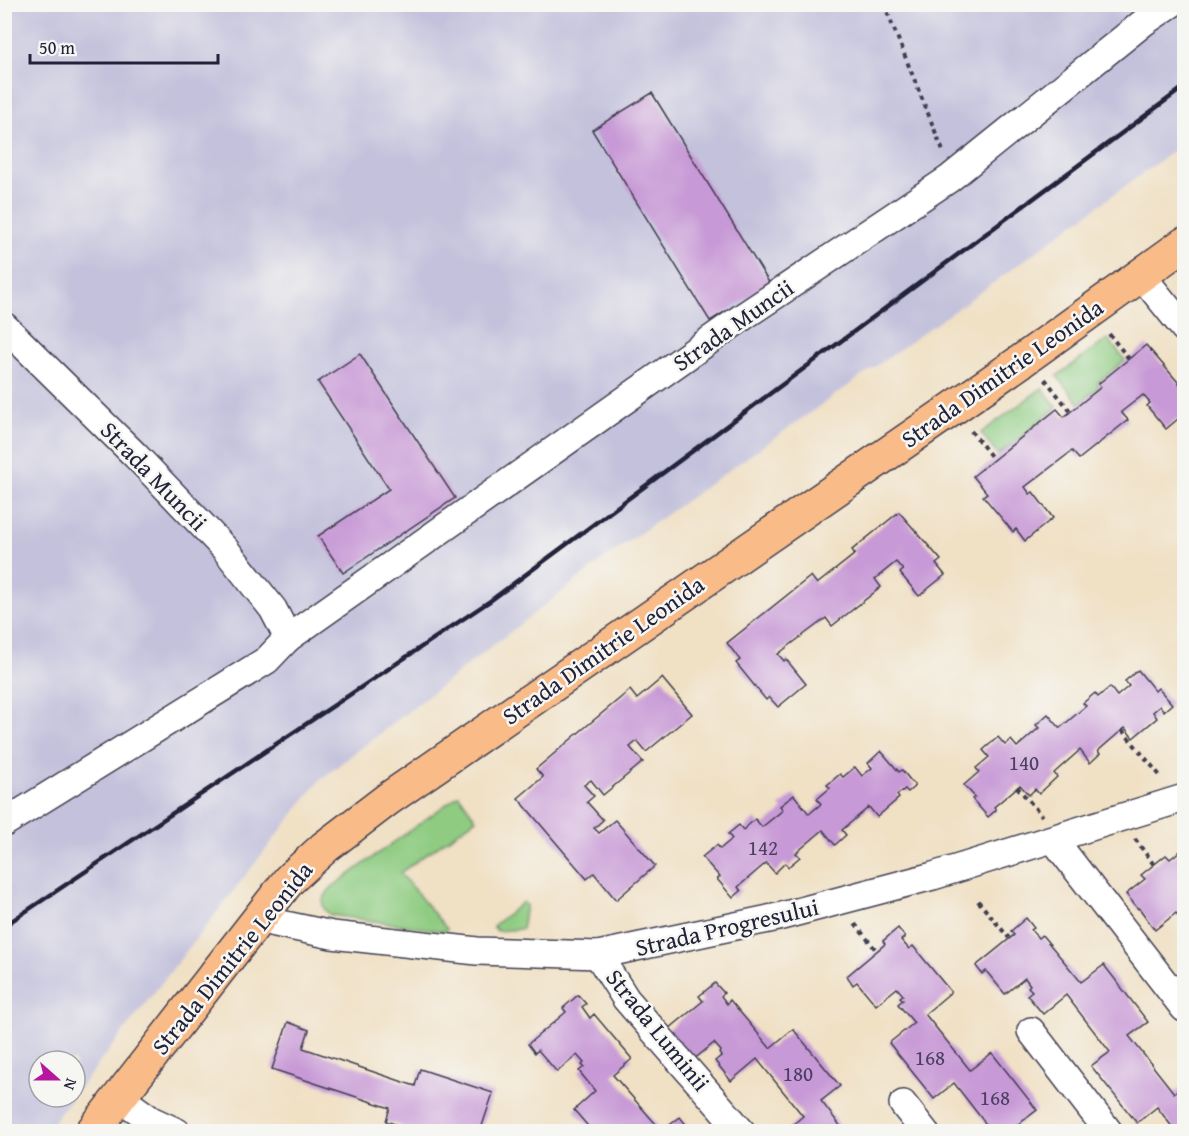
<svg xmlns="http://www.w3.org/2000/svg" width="1189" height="1136" viewBox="0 0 1189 1136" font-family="'Gentium Book Plus',serif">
<rect width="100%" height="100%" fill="#f6f6f2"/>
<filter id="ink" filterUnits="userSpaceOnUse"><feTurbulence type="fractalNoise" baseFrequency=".0167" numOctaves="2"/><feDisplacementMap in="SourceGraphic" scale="12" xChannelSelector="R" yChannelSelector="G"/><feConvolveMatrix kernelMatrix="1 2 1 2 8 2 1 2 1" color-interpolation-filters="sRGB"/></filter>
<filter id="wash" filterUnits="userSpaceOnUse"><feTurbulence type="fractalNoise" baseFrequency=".008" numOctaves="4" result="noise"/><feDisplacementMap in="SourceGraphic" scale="24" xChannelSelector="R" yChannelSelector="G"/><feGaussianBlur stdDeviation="1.35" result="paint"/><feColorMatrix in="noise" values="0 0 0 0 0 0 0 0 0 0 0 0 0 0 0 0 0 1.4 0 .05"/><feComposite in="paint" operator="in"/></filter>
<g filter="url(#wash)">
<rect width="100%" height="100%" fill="#f0e0c4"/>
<polygon fill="#c3c1db" points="5,5 1184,5 1184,143 985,289 612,553 320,780 75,1094 75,1061 39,1061 39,1097 73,1097 46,1131 5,1132"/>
<g fill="#8fcc82" stroke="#58775e" stroke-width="1.5">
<polygon points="1108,339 1125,360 1097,383 1099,387 1079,403 1057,376"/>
<polygon points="1042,388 1057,407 998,455 981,433"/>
<path d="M459 795 476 819 400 873 447 929 444 931 331 915C317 906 323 897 332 887Z"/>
<polygon points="523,902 526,905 522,929 497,931 493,926"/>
</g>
<g id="blocks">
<g fill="#c799d6">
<polygon points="652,93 770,284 710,321 592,130"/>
<polygon points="1146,345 1184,389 1183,397 1184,414 1166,429 1147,406 1150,403 1143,395 1121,412 1128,420 1079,459 1072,451 1025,487 1030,494 1033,492 1053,518 1025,541 1016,529 1013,532 983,496 987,493 973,476 1057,409 1064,417 1101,387 1098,384"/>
<polygon points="360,354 455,498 343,573 318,536 389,489 318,382"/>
<polygon points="899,512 941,560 936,564 945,575 919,596 900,573 903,570 896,562 875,579 881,587 832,626 826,618 778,654 784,661 786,659 806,684 778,707 769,697 766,700 736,663 740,660 727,643 811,576 817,584 855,554 852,550"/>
<polygon points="1138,670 1155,691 1158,688 1172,704 1164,711 1160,706 1153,712 1157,718 1133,738 1125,728 1122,730 1098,751 1100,754 1090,763 1080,750 1054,773 1057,777 1039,794 1035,789 1029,795 1020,785 994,807 996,810 988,817 972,799 975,797 964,785 979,772 976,768 989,757 983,750 998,737 1005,745 1011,740 1017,747 1039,728 1036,725 1048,714 1060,728 1086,706 1083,703 1095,693 1098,697 1110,687 1117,696 1129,686 1125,681"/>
<polygon points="662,678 692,714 646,752 637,741 630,747 643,762 603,795 591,780 584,785 594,796 587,802 603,820 594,828 599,833 615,820 655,866 616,900 594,873 587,879 518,798 543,777 536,769 583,729 630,690 637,699"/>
<polygon points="881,751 899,772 902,770 915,786 908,792 905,789 897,795 899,798 877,817 869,807 842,830 846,835 835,845 823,830 796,853 800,857 788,867 785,863 775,873 766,863 738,887 741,891 733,898 717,879 720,877 702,857 717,845 720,849 732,839 728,834 739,825 743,830 755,819 762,827 783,810 780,806 794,795 809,814 821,804 817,799 830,788 827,785 840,774 843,777 855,767 862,776 872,768 868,763"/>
<polygon points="1184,848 1184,912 1179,917 1176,913 1155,930 1139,908 1138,909 1126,894 1145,879 1141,875 1166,855 1170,859"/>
<polygon points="1026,918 1034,928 1031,930 1038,938 1042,935 1081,982 1104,965 1148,1022 1129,1036 1174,1093 1184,1085 1184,1132 1176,1132 1157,1107 1137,1123 1091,1066 1110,1052 1066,995 1043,1014 1027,995 1032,991 1028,987 1030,985 1025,978 1005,994 986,971 982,974 976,966 1014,935 1011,931"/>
<polygon points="898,928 905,937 901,940 909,949 913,946 951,992 925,1014 970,1070 992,1053 1037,1110 1015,1127 1019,1132 992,1132 954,1083 934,1099 889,1043 914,1023 898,1004 903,1000 900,997 903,995 897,988 876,1005 857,982 853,985 847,976 885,944 883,941"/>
<polygon points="715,983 724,993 721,996 727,1004 730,1000 770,1048 793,1029 840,1086 821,1101 845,1132 784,1132 803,1116 757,1059 731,1081 715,1061 721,1056 719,1053 721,1051 714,1043 693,1060 664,1033 703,1001 699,996"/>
<polygon points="578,995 586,1004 582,1007 590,1018 594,1014 632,1059 613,1075 662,1131 680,1117 692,1132 593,1132 574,1110 595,1091 579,1071 584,1067 582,1065 584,1063 577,1055 557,1072 538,1050 535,1053 528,1044 566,1012 563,1008"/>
<polygon points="288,1022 309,1030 303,1048 415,1086 420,1069 493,1093 480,1132 417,1132 386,1121 390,1108 272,1069"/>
</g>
</g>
</g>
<g filter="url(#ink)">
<use href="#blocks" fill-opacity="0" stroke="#413e50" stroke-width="1.5"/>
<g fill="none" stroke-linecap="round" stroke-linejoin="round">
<g stroke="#413e50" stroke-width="30">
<g id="minor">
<polyline points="1141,275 1184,328"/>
<polyline points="4,326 136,456 225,549 273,609 288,638 267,660 4,823"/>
<polyline points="288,638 744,316 949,179 1144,22 1171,4"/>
<polyline points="1054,840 1184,1008"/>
<polyline points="257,919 332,935 477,951 598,955 778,917 933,876 1184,798"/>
<polyline points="598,955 626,999 742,1132"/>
<polyline points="1031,1031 1109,1132"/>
<polyline points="119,1097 151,1120 177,1132"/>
<polyline points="903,1104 925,1132"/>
</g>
</g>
<g stroke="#413e50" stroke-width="36">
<polyline id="major" points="92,1132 289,880 325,847 388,799 1020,362 1184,244"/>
</g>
<g stroke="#413e50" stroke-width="4" stroke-dasharray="4.5 4.5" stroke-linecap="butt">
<polyline points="884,4 943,151"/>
<polyline points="1109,334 1129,359"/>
<polyline points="1045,379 1071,412"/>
<polyline points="971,431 994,460"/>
<polyline points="1122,730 1162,778"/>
<polyline points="1017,787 1042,816"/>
<polyline points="1135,839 1154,865"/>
<polyline points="978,901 1009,938"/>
<polyline points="855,924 877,951"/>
</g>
<use href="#minor" stroke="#fff" stroke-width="27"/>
<use href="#major" stroke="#f9bc89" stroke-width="33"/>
<polyline stroke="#22223b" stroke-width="4.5" points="4,926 490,601 1184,87"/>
</g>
</g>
<g text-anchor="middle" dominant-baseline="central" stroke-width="5" stroke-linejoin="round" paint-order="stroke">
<g font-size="21" fill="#4b4062">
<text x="1024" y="762">140</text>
<text x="763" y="847">142</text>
<text x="930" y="1057">168</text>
<text x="798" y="1073">180</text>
<text x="995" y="1097">168</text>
</g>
<g font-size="24" fill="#22223b" stroke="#f6f6f2">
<text transform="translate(733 325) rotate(-35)">Strada Muncii</text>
<text transform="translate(1002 373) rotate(-35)">Strada Dimitrie Leonida</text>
<text transform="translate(154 476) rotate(46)">Strada Muncii</text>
<text transform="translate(603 650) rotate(-35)">Strada Dimitrie Leonida</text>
<text transform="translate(727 927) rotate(-13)">Strada Progresului</text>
<text transform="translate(232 958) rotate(-51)">Strada Dimitrie Leonida</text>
<text transform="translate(658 1030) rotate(51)">Strada Luminii</text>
</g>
</g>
<rect width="1189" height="1136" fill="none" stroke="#f6f6f2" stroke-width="24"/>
<g transform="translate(57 1079) rotate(111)"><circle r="28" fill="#f6f6f2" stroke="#a1a1a9" stroke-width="1.5"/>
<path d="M0-4.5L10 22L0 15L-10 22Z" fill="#b5179e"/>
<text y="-9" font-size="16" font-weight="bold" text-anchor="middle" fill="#22223b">N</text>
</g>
<path d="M30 54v9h188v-9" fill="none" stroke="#22223b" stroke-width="3"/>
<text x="39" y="54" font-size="18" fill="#22223b" stroke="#f6f6f2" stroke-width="4.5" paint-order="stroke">50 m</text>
</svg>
